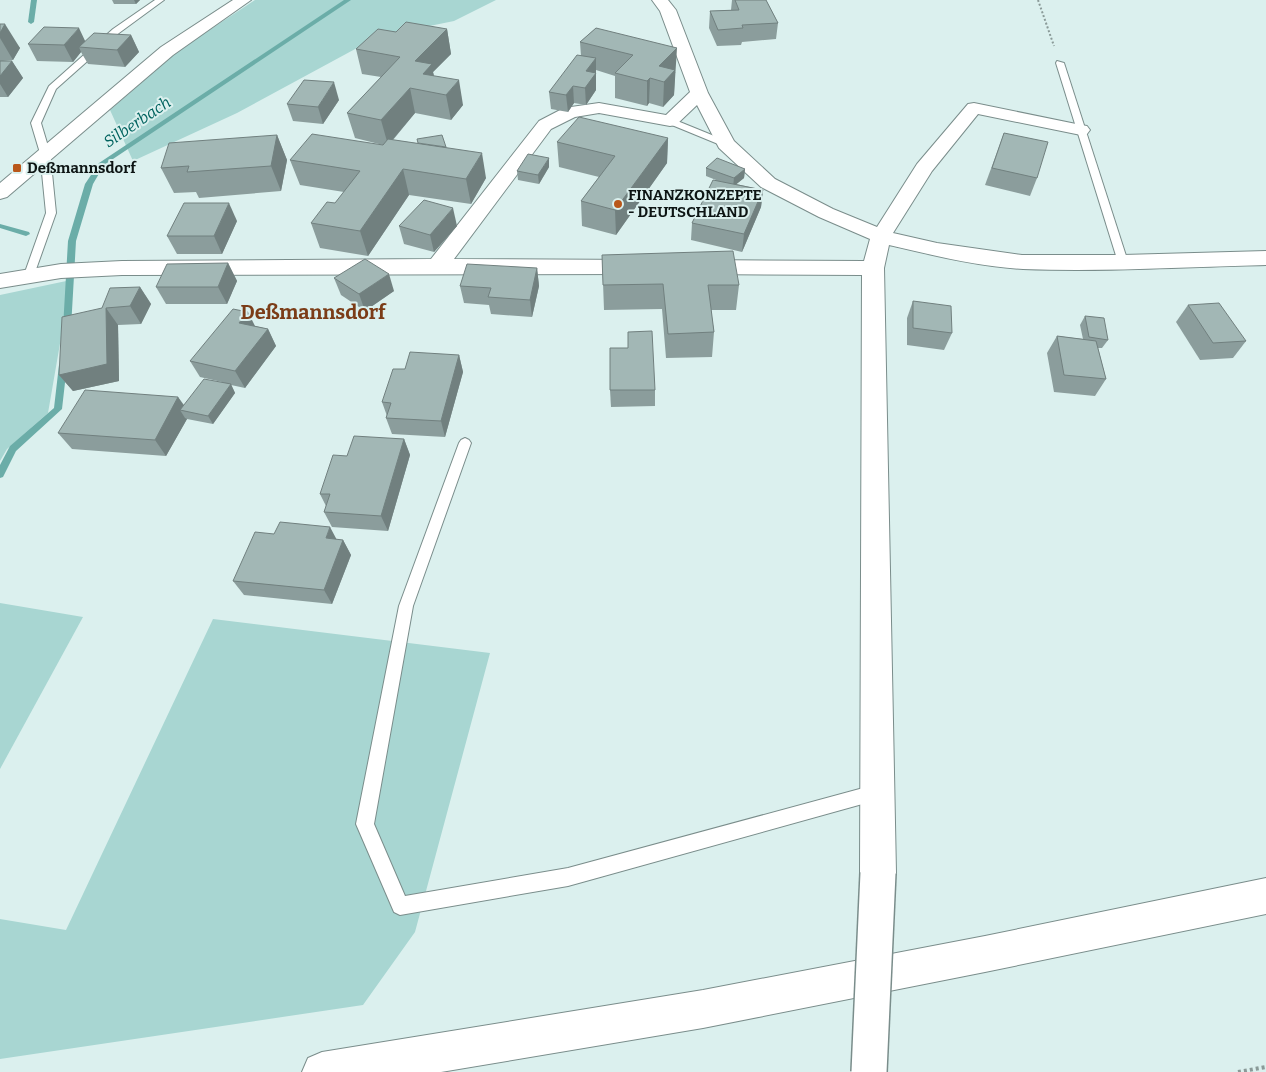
<svg xmlns="http://www.w3.org/2000/svg" width="1266" height="1072" viewBox="0 0 1266 1072" font-family="Bitter,serif">
<rect width="100%" height="100%" fill="#dbf0ee"/>
<g fill="#a8d6d2">
<polygon points="255,0 496,0 454,21 405,31 357,48 237,113 133,161 110,110 179,50"/>
<polygon points="71,280 48,413 7,449 0,461 0,295"/>
<polygon points="0,603 83,617 0,769"/>
<polygon points="213,619 490,653 415,932 363,1005 0,1059 0,919 66,930"/>
</g>
<g fill="none" stroke-linecap="round" stroke-linejoin="round">
<g fill="#6bada8" fill-rule="evenodd">
<polygon points="31,0 37,0 34,22 31,24 28,22"/>
<polygon points="344,0 351,0 104,165 93,184 76,241 71,328 67,331 64,330 63,328 68,241 85,184 99,163"/>
<polygon points="0,224 29,232 30,234 26,236 0,228"/>
<polygon points="63,362 67,365 62,409 16,451 3,477 0,478 0,465 10,446 54,408 59,365"/>
</g>
<g stroke="#7a8d8b" stroke-width="2">
<g id="service">
<polygon points="155,0 164,0 119,33 56,89 41,123 50,153 56,213 34,275 29,279 25,277 24,275 46,213 40,153 31,123 49,86 113,29"/>
<polygon points="1057,61 1064,63 1128,262 1127,264 1119,264 1118,262 1056,63"/>
<polygon points="670,118 729,142 731,144 726,147 723,146 667,123 667,119"/>
<polygon points="465,438 469,440 471,443 413,606 374,824 405,896 568,868 878,784 884,786 886,792 884,798 568,886 400,915 394,912 356,824 399,606 459,443 461,440"/>
</g>
</g>
<g stroke="#7a8d8b" stroke-width="2">
<g id="minor">
<polygon points="233,0 251,0 173,55 7,197 0,199 0,183 161,47"/>
<path d="M652 0H668L676 10 708 93 734 141 775 179 833 209 877 227 917 164 968 104 974 103 1081 125 1087 126 1090 130 1087 134 1081 135 978 114 932 171 893 233 937 243 1022 255H1123L1266 251V265C1185 267 1104 272 1023 269 980 267 932 255 889 245L884 268 896 873 890 885 878 891 866 885 860 873 862 275 700 274 692 272 689 267 692 262 700 260 864 261 870 239 819 217 761 187 719 148 697 105 676 125 670 126 599 113 575 117 551 129 454 259 639 260 647 262 650 267 647 272 639 274 122 275 61 278 0 288V274L61 264 122 261 431 259 539 121 564 108 599 103 666 115 690 92 660 11Z"/>
</g>
</g>
<g stroke="#7a8d8b" stroke-width="2">
<polygon id="primary" points="1266,878 1266,914 985,972 703,1028 441,1072 302,1072 308,1058 322,1052 703,990 985,936"/>
</g>
<polyline stroke="#8a9a98" stroke-width="2" stroke-dasharray="2 2" stroke-linecap="butt" points="1038,0 1054,46"/>
<polyline stroke="#8a9a98" stroke-width="4" stroke-dasharray="3 3" stroke-linecap="butt" points="1238,1072 1266,1067"/>
<use href="#service" fill="#fff" fill-rule="evenodd"/>
<use href="#minor" fill="#fff" fill-rule="evenodd"/>
<use href="#primary" fill="#fff" fill-rule="evenodd"/>
<g stroke="#7a8d8b" stroke-width="38" stroke-linecap="butt">
<polyline id="minor-bridge" points="869,1072 878,873"/>
</g>
<use href="#minor-bridge" stroke="#fff" stroke-width="35"/>
</g>
<g fill="#8b9d9c">
<polygon points="112,0 140,0 136,4 114,4"/>
<polygon points="732,0 766,0 778,23 776,39 742,42 741,45 717,46 709,28 710,11 731,10"/>
<polygon points="0,24 20,48 13,60 3,61 12,61 23,78 8,97 0,97"/>
<polygon points="596,28 676,73 675,73 674,95 663,107 649,103 647,106 615,98 615,76 596,70 596,90 586,105 574,103 568,112 551,109 549,92 581,56 580,42"/>
<polygon points="447,29 451,54 433,72 434,76 463,105 451,120 415,113 393,140 446,147 486,178 471,204 409,195 368,256 320,248 311,223 335,203 344,192 300,185 290,160 383,145 355,138 347,113 381,77 362,74 356,49 396,32"/>
<polygon points="131,35 139,52 125,67 88,64 81,52 73,62 37,61 28,44 86,41"/>
<polygon points="339,100 323,124 293,121 287,104"/>
<polygon points="1004,133 1037,178 1030,196 985,185"/>
<polygon points="277,135 287,160 281,191 199,198 196,192 174,193 161,168"/>
<polygon points="668,138 667,163 616,235 582,226 581,201 599,177 559,167 557,142"/>
<polygon points="549,167 539,184 518,180 517,171"/>
<polygon points="706,168 745,169 744,178 736,184 763,190 761,207 742,252 691,240 692,223 716,180 706,176"/>
<polygon points="237,221 222,254 177,254 167,236"/>
<polygon points="399,226 457,226 434,252 404,244"/>
<polygon points="602,255 739,285 736,310 711,310 714,332 712,357 666,358 662,309 604,310"/>
<polygon points="228,263 237,281 227,304 166,304 156,287"/>
<polygon points="537,268 539,286 532,317 491,314 489,305 464,303 460,286"/>
<polygon points="334,278 394,291 365,311 341,295"/>
<polygon points="140,287 151,304 141,324 118,325 119,381 73,391 59,375 102,308"/>
<polygon points="913,301 952,333 944,350 907,345 907,318"/>
<polygon points="1188,305 1246,341 1233,358 1200,360 1176,322"/>
<polygon points="1085,316 1108,340 1102,348 1098,348 1106,379 1095,396 1054,392 1047,353 1057,336 1083,339 1080,325"/>
<polygon points="255,326 268,329 276,346 245,388 231,385 235,393 213,424 187,419 166,456 72,449 58,433 178,397 184,405 222,382 200,377 190,361"/>
<polygon points="459,355 463,372 445,437 392,434 386,418 387,416 382,402 405,369"/>
<polygon points="610,390 655,390 655,406 611,407"/>
<polygon points="404,439 410,455 388,531 332,527 324,512 326,506 320,494 347,456"/>
<polygon points="337,540 343,540 351,555 332,604 244,595 233,581"/>
</g>
<g fill="#71807f">
<polygon points="134,0 140,0 136,4"/>
<polygon points="5,24 20,48 13,60 0,38 0,29"/>
<polygon points="79,28 87,45 79,47 81,52 73,62 64,45"/>
<polygon points="447,29 451,54 433,72 437,89 420,86 415,61"/>
<polygon points="131,35 139,52 125,67 117,50"/>
<polygon points="677,48 674,95 663,107 664,82 659,66"/>
<polygon points="596,58 596,90 586,105 585,88 586,71"/>
<polygon points="12,61 23,78 8,97 0,84 0,76"/>
<polygon points="650,78 649,103 647,106 647,81"/>
<polygon points="459,80 463,105 451,120 446,95"/>
<polygon points="334,82 339,100 323,124 318,107"/>
<polygon points="573,86 574,103 568,112 566,95"/>
<polygon points="410,88 415,113 388,145 381,120"/>
<polygon points="277,135 287,160 281,191 271,166"/>
<polygon points="668,138 667,163 616,235 615,210"/>
<polygon points="482,153 486,178 471,204 466,179"/>
<polygon points="549,158 549,167 539,184 538,175"/>
<polygon points="403,169 409,195 368,256 360,231"/>
<polygon points="745,169 744,178 733,187 734,178"/>
<polygon points="763,190 761,207 742,252 744,234"/>
<polygon points="229,203 237,221 222,254 214,236"/>
<polygon points="453,208 457,226 434,252 430,235"/>
<polygon points="228,263 237,281 227,304 218,287"/>
<polygon points="537,268 539,286 532,317 530,300"/>
<polygon points="389,274 394,291 365,311 359,294"/>
<polygon points="140,287 151,304 141,324 130,306"/>
<polygon points="106,308 118,325 119,381 73,391 59,375"/>
<polygon points="248,312 257,330 239,323"/>
<polygon points="268,329 276,346 245,388 235,371"/>
<polygon points="459,355 463,372 445,437 441,421"/>
<polygon points="231,384 235,393 213,424 208,416"/>
<polygon points="178,397 188,412 180,410 185,418 187,419 166,456 155,440"/>
<polygon points="404,439 410,455 388,531 381,516"/>
<polygon points="330,527 338,542 326,538"/>
<polygon points="343,540 351,555 332,604 324,590"/>
</g>
<g fill="#a2b7b5" stroke="#71807f">
<polygon points="735,0 766,0 778,23 742,25 743,28 718,30 710,11 739,10"/>
<polygon points="406,22 447,29 415,61 432,64 423,74 459,80 446,95 410,88 381,120 347,113 400,57 356,49 378,29 396,32"/>
<polygon points="0,24 5,24 0,33"/>
<polygon points="44,27 79,28 64,45 28,44"/>
<polygon points="596,28 677,48 659,66 675,70 664,82 650,78 647,81 615,73 633,55 580,42"/>
<polygon points="94,33 131,35 117,50 79,47"/>
<polygon points="577,55 596,58 586,71 596,73 585,88 573,86 566,95 549,92"/>
<polygon points="0,61 12,61 0,76"/>
<polygon points="304,80 334,82 318,107 287,104"/>
<polygon points="579,117 668,138 615,210 581,201 615,156 557,142"/>
<polygon points="1004,133 1048,142 1037,178 992,168"/>
<polygon points="312,134 383,145 388,139 482,153 466,179 403,169 360,231 311,223 327,202 335,203 360,171 290,160"/>
<polygon points="277,135 271,166 187,172 189,166 161,168 169,143"/>
<polygon points="442,135 446,147 418,143 417,139"/>
<polygon points="528,154 549,158 538,175 517,171"/>
<polygon points="717,158 745,169 734,178 706,168"/>
<polygon points="713,180 763,190 744,234 692,223"/>
<polygon points="424,200 453,208 430,235 399,226"/>
<polygon points="184,203 229,203 214,236 167,236"/>
<polygon points="733,251 739,285 708,285 714,332 668,334 663,284 603,285 602,255"/>
<polygon points="365,259 389,274 359,294 334,278"/>
<polygon points="228,263 218,287 156,287 167,264"/>
<polygon points="467,264 537,268 530,300 488,297 491,288 460,286"/>
<polygon points="140,287 130,306 106,308 107,364 59,375 62,317 102,308 110,288"/>
<polygon points="913,301 951,306 952,333 913,328"/>
<polygon points="1219,303 1246,341 1213,343 1188,305"/>
<polygon points="233,309 248,312 239,323 268,329 235,371 190,361"/>
<polygon points="1085,316 1104,318 1108,340 1089,337"/>
<polygon points="652,331 655,390 610,390 610,348 628,348 628,332"/>
<polygon points="1057,336 1096,341 1106,379 1064,375"/>
<polygon points="410,352 459,355 441,421 386,418 391,403 382,402 393,369 405,369"/>
<polygon points="204,379 231,384 208,416 180,410"/>
<polygon points="85,390 178,397 155,440 58,433"/>
<polygon points="354,436 404,439 381,516 324,512 330,494 320,494 333,455 347,456"/>
<polygon points="280,522 330,527 326,538 343,540 324,590 233,581 255,532 274,534"/>
</g>
<g fill="#b9571a" stroke="#dbf0ee" stroke-width="2">
<rect x="12" y="163" width="10" height="10" rx="2.5"/>
<circle cx="618" cy="204" r="5"/>
</g>
<g text-anchor="middle" dominant-baseline="central" stroke-width="4" stroke-linejoin="round" paint-order="stroke">
<g font-size="15" font-weight="bold" fill="#0d1514" stroke="#dbf0ee" text-anchor="start">
<text x="27" y="168">Deßmannsdorf</text>
<text x="628" y="195">FINANZKONZEPTE<tspan x="628" dy="17">- DEUTSCHLAND</tspan></text>
</g>
<g font-size="16" font-style="italic" fill="#01635f" stroke="#dbf0ee">
<text transform="translate(137 122) rotate(-34)">Silberbach</text>
</g>
<g font-size="20" font-weight="bold" fill="#7b3c17" stroke="#dbf0ee">
<text x="313" y="312">Deßmannsdorf</text>
</g>
</g>
</svg>
